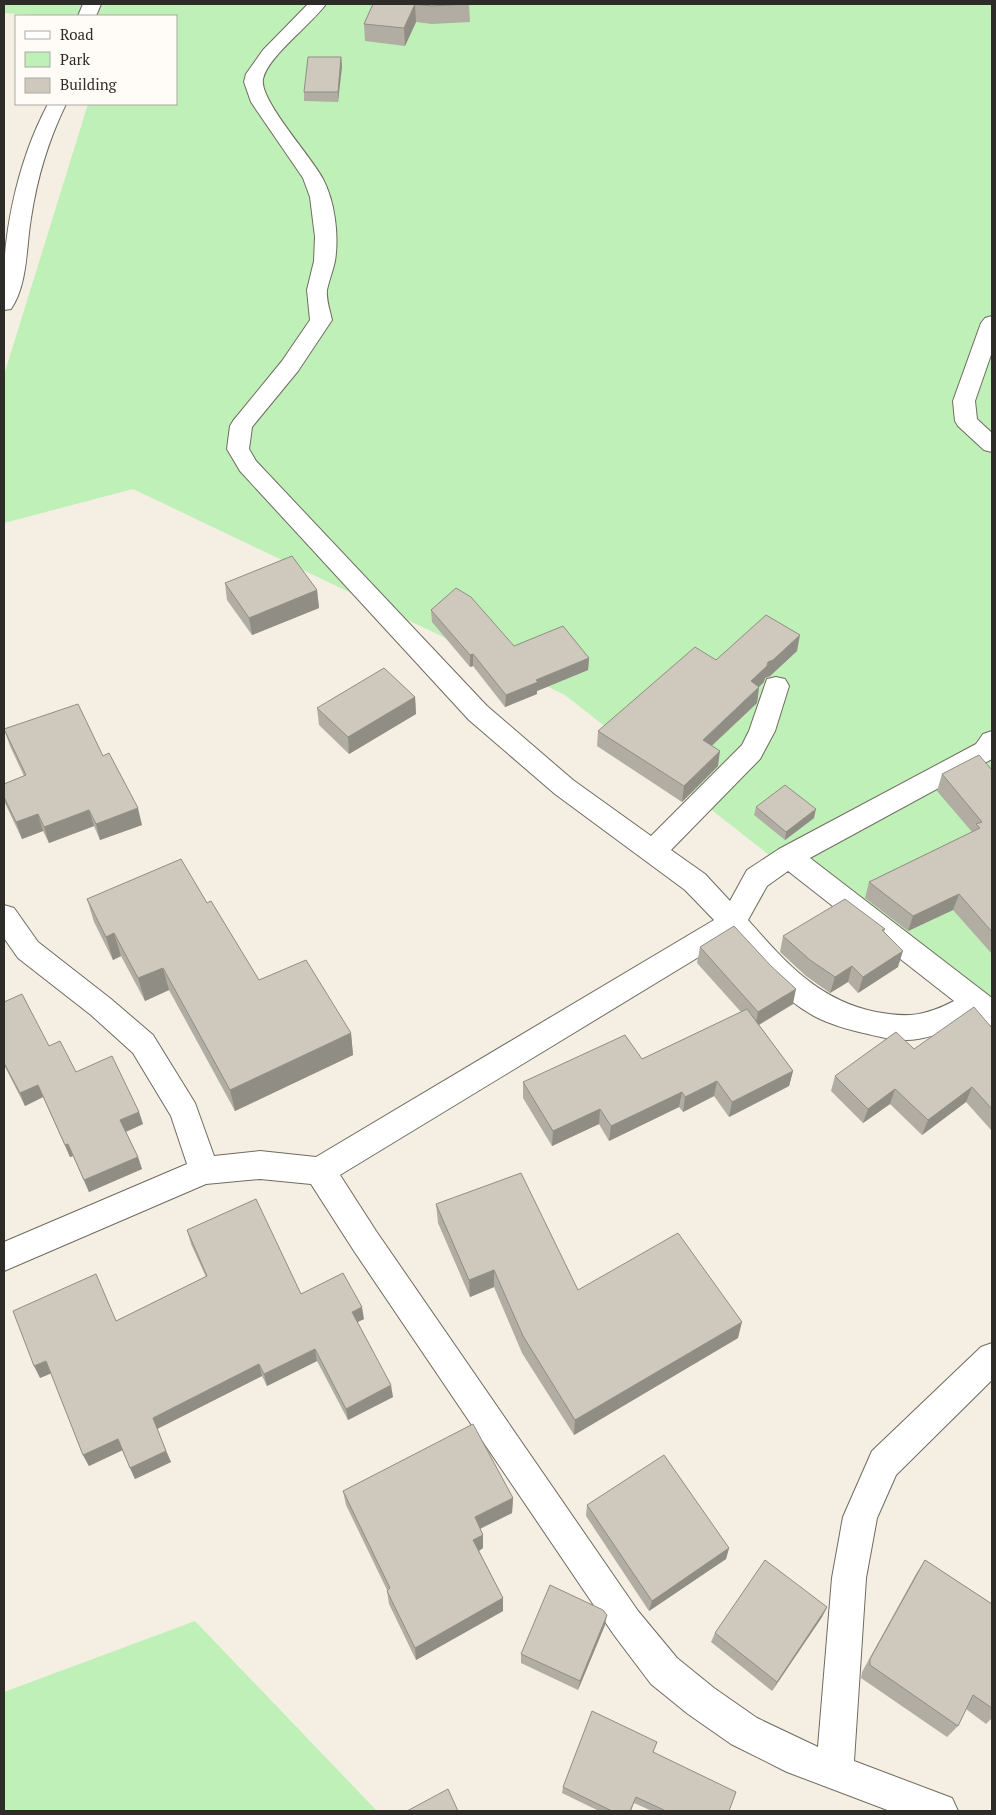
<svg xmlns="http://www.w3.org/2000/svg" width="996" height="1815" viewBox="0 0 996 1815" font-family="'PT Serif',serif">
<rect width="100%" height="100%" fill="#f4efe2"/>
<g fill="#bff0b8">
<polygon points="4,4 992,4 992,1030 565,695 133,489 4,523 4,375 88,104 176,104 176,16 47,16 4,13"/>
<polygon points="195,1621 377,1811 4,1811 4,1692"/>
</g>
<g fill="none" stroke-linecap="round" stroke-linejoin="round">
<g stroke="#706b60" stroke-width="2">
<g id="minor">
<polygon points="83,4 101,4 96,16 78,16"/>
<path d="M308 4H326C311 25 268 56 263 79 259 100 312 157 323 179 335 202 339 235 335 261 333 271 329 280 327 290 326 300 330 310 332 320L298 371 252 427 249 449 256 461 487 706 573 780 651 836 742 745 749 731 767 679 776 677 785 679 789 686 775 731 760 759 671 850 705 874 730 901 747 870 779 849 976 744 983 734 992 731V759L810 858 992 998V1026L982 1023 975 1017C957 1027 938 1036 918 1039 902 1042 884 1038 868 1034 850 1030 831 1025 814 1016 781 998 754 966 730 938L340 1175 376 1231 638 1611 677 1658 714 1688 757 1718 818 1747 832 1578 843 1517 872 1451 981 1347 992 1343V1380L896 1475 877 1518 866 1578 854 1761 952 1798 958 1811H890L787 1772 731 1744 688 1714 651 1684 614 1635 354 1251 311 1184 260 1179 206 1184 4 1271V1242L187 1164 171 1116 133 1053 91 1015 18 958 4 938V905L14 908 38 942 111 999 153 1035 195 1103 214 1156 260 1151 316 1157 714 920 685 890 555 794 469 720 240 471 227 449 230 426 233 421 282 361 310 320 307 290 314 261 315 237 310 197 303 178 251 102 244 82 246 74 263 50ZM788 871 954 1001C925 1016 908 1018 876 1012 818 1000 786 963 748 920L767 886Z"/>
<path d="M48 104H66C48 141 37 178 31 218 26 247 28 284 11 309L4 310C0 243 16 164 48 104Z"/>
<polygon points="992,316 992,352 975,401 977,419 992,433 992,452 984,450 958,426 955,421 953,401 981,323 985,318"/>
</g>
</g>
<use href="#minor" fill="#fff" fill-rule="evenodd"/>
</g>
<g fill="#b1ada2">
<polygon points="373,4 469,4 470,22 432,24 416,22 405,46 365,41 364,24"/>
<polygon points="341,57 342,66 338,102 304,101 304,92"/>
<polygon points="225,583 317,590 319,608 252,635 227,600"/>
<polygon points="431,610 514,646 589,658 588,670 537,691 537,694 505,707 473,666 470,667 432,622"/>
<polygon points="797,651 770,676 765,678 764,682 759,687 757,703 712,745 718,766 682,802 597,746 598,731 716,660"/>
<polygon points="415,697 416,714 349,754 319,725 317,708"/>
<polygon points="4,729 103,756 142,825 100,840 94,826 49,843 43,831 22,839 4,801 4,784 24,776 10,746"/>
<polygon points="992,770 992,954 953,910 908,931 865,898 869,882 972,832 937,791 942,774"/>
<polygon points="756,807 814,818 785,840 754,815"/>
<polygon points="87,899 207,903 259,980 351,1033 353,1055 235,1111 169,990 145,1001 121,956 113,960 94,922"/>
<polygon points="885,929 884,932 898,967 858,993 848,982 830,993 806,976 780,952 783,936"/>
<polygon points="700,947 793,1004 759,1025 793,1071 789,1086 729,1117 714,1096 683,1112 679,1107 609,1141 599,1124 552,1146 523,1098 523,1082 642,1059 741,1012 697,963"/>
<polygon points="4,1002 76,1072 139,1112 143,1124 126,1132 138,1157 142,1169 89,1192 73,1156 70,1157 43,1097 25,1106 4,1065"/>
<polygon points="992,1028 992,1131 966,1102 922,1135 890,1104 863,1123 831,1091 835,1076 914,1049"/>
<polygon points="436,1204 578,1290 738,1338 574,1435 522,1353 494,1287 470,1297 438,1223"/>
<polygon points="187,1230 301,1294 364,1319 357,1322 393,1397 348,1420 317,1361 267,1386 262,1376 157,1429 171,1462 135,1479 122,1450 89,1466 83,1455 51,1373 40,1378 116,1321 206,1277 191,1244"/>
<polygon points="343,1491 513,1498 512,1513 480,1529 483,1535 483,1548 479,1551 503,1598 503,1611 416,1660 389,1604 387,1591 387,1590 346,1505"/>
<polygon points="587,1505 729,1548 726,1559 649,1611 586,1516"/>
<polygon points="925,1560 992,1604 992,1718 986,1724 966,1709 958,1726 947,1737 861,1678 862,1672 916,1574"/>
<polygon points="827,1607 822,1617 772,1691 711,1642 715,1633"/>
<polygon points="605,1625 578,1690 521,1663 521,1654"/>
<polygon points="653,1752 729,1811 652,1811 634,1803 631,1811 599,1811 562,1793 563,1787"/>
</g>
<g fill="#908d84">
<polygon points="415,4 416,22 405,46 404,28"/>
<polygon points="341,57 342,66 338,102 338,92"/>
<polygon points="317,590 319,608 252,635 249,618"/>
<polygon points="800,635 797,651 770,676 765,678 764,682 748,697 751,681 768,662"/>
<polygon points="473,654 473,666 470,667 470,655"/>
<polygon points="589,658 588,670 537,691 537,694 505,707 506,695 536,680"/>
<polygon points="759,687 757,703 701,756 703,740"/>
<polygon points="415,697 416,714 349,754 348,737"/>
<polygon points="720,751 718,766 682,802 684,786"/>
<polygon points="138,808 142,825 100,840 96,824"/>
<polygon points="816,809 814,818 785,840 786,832"/>
<polygon points="89,810 94,826 49,843 44,827"/>
<polygon points="38,814 43,831 22,839 16,822"/>
<polygon points="959,894 953,910 908,931 913,916"/>
<polygon points="114,933 121,956 113,960 106,937"/>
<polygon points="903,951 898,967 858,993 863,977"/>
<polygon points="852,966 848,982 830,993 835,977"/>
<polygon points="163,968 169,990 145,1001 138,978"/>
<polygon points="796,989 793,1004 755,1027 758,1012"/>
<polygon points="351,1033 353,1055 235,1111 230,1090"/>
<polygon points="793,1071 789,1086 729,1117 732,1102"/>
<polygon points="717,1081 714,1096 683,1112 685,1097"/>
<polygon points="38,1085 43,1097 25,1106 20,1093"/>
<polygon points="972,1087 966,1102 922,1135 928,1120"/>
<polygon points="895,1089 890,1104 863,1123 868,1109"/>
<polygon points="682,1092 679,1107 609,1141 611,1126"/>
<polygon points="600,1109 599,1124 552,1146 553,1131"/>
<polygon points="139,1112 143,1124 125,1132 120,1120"/>
<polygon points="68,1144 73,1156 70,1157 65,1145"/>
<polygon points="138,1157 142,1169 89,1192 84,1180"/>
<polygon points="494,1270 494,1287 470,1297 469,1280"/>
<polygon points="362,1307 364,1319 354,1324 352,1312"/>
<polygon points="742,1322 738,1338 574,1435 575,1420"/>
<polygon points="315,1349 317,1361 267,1386 264,1374"/>
<polygon points="46,1361 52,1373 40,1378 34,1366"/>
<polygon points="259,1364 262,1376 157,1429 153,1418"/>
<polygon points="391,1385 393,1397 348,1420 346,1409"/>
<polygon points="118,1439 123,1450 89,1466 83,1455"/>
<polygon points="166,1451 171,1462 135,1479 130,1468"/>
<polygon points="513,1498 512,1513 475,1531 475,1517"/>
<polygon points="483,1535 483,1548 474,1554 473,1540"/>
<polygon points="729,1548 726,1559 649,1611 652,1601"/>
<polygon points="503,1598 503,1611 416,1660 415,1648"/>
<polygon points="827,1607 822,1617 772,1691 777,1682"/>
<polygon points="607,1615 605,1625 578,1690 580,1681"/>
</g>
<g fill="#cec9bc" stroke="#908d84">
<polygon points="373,4 469,4 431,6 415,4 404,28 364,24"/>
<polygon points="308,57 341,57 338,92 304,92"/>
<polygon points="292,556 317,590 249,618 225,583"/>
<polygon points="456,588 471,597 514,646 563,626 589,658 536,680 538,682 506,695 473,654 470,655 431,610"/>
<polygon points="766,615 800,635 773,660 768,662 767,666 751,681 759,687 703,740 720,751 684,786 598,731 695,647 716,660"/>
<polygon points="384,668 415,697 348,737 317,708"/>
<polygon points="78,704 103,756 109,753 138,808 96,824 89,810 44,827 38,814 16,822 4,797 4,784 26,775 4,729"/>
<polygon points="979,755 992,770 992,932 959,894 913,916 869,882 980,828 976,824 982,822 942,774"/>
<polygon points="785,785 816,809 786,832 756,807"/>
<polygon points="181,859 207,903 211,901 259,980 306,960 351,1033 230,1090 163,968 138,978 114,933 106,937 87,899"/>
<polygon points="845,899 885,929 882,930 903,951 863,977 852,966 835,977 810,960 783,936"/>
<polygon points="734,926 771,966 796,989 758,1012 700,947"/>
<polygon points="22,994 49,1046 60,1041 76,1072 112,1056 139,1112 120,1120 138,1157 84,1180 68,1144 65,1145 38,1085 20,1093 4,1063 4,1002"/>
<polygon points="974,1007 992,1028 992,1109 972,1087 928,1120 895,1089 868,1109 835,1076 896,1032 914,1049"/>
<polygon points="747,1009 793,1071 732,1102 717,1081 685,1097 682,1092 611,1126 600,1109 553,1131 523,1082 625,1035 642,1059"/>
<polygon points="521,1173 578,1290 678,1233 742,1322 575,1420 523,1336 494,1270 469,1280 436,1204"/>
<polygon points="256,1199 301,1294 343,1273 362,1307 352,1312 391,1385 346,1409 315,1349 264,1374 259,1364 153,1418 166,1451 130,1468 118,1439 83,1455 46,1361 34,1366 13,1311 96,1274 116,1321 207,1276 187,1230"/>
<polygon points="473,1424 513,1498 475,1517 483,1535 473,1540 503,1598 415,1648 387,1591 390,1588 343,1491"/>
<polygon points="664,1455 729,1548 652,1601 587,1505"/>
<polygon points="765,1560 827,1607 777,1682 715,1633"/>
<polygon points="925,1560 992,1604 992,1708 973,1695 958,1726 870,1665 870,1659"/>
<polygon points="550,1585 603,1610 607,1615 580,1681 521,1654"/>
<polygon points="592,1711 657,1742 653,1752 736,1792 729,1811 666,1811 636,1797 630,1811 612,1811 563,1787"/>
<polygon points="448,1789 458,1811 407,1811"/>
</g>
<rect width="996" height="1815" fill="none" stroke="#2e2c28" stroke-width="10"/>
<rect x="15" y="15" width="162" height="90" fill="#fffcf7" stroke="#aba9a4"/>
<rect x="25" y="31" width="25" height="8" fill="#ffffff" stroke="#aba9a4"/>
<text x="60" y="40" font-size="15" fill="#2e2c28">Road</text>
<rect x="25" y="52" width="25" height="15" fill="#bff0b8" stroke="#aba9a4"/>
<text x="60" y="65" font-size="15" fill="#2e2c28">Park</text>
<rect x="25" y="78" width="25" height="15" fill="#cec9bc" stroke="#aba9a4"/>
<text x="60" y="90" font-size="15" fill="#2e2c28">Building</text>
</svg>
